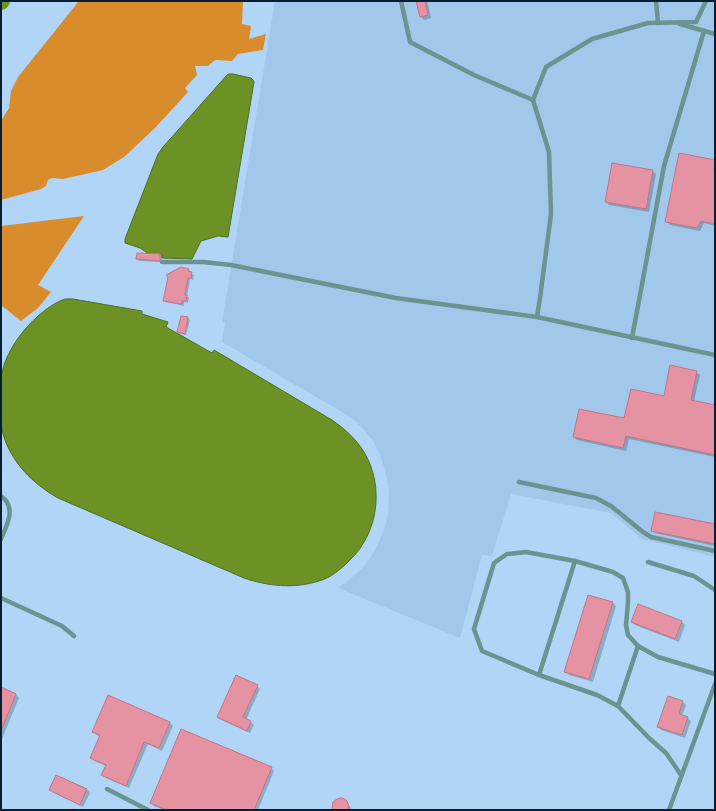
<svg xmlns="http://www.w3.org/2000/svg" width="716" height="811" viewBox="0 0 716 811" font-family="Overpass,sans-serif">
<rect width="100%" height="100%" fill="#b1d5f6"/>
<polygon fill="#a1c7ea" points="275,1 715,1 715,557 642,539 611,513 511,494 492,556 482,555 460,638 338,588 355,575 367,563 376,548 384,530 388,515 389,498 388,484 385,470 380,455 373,441 364,430 354,420 342,412 222,342 225,323 222,322"/>
<g fill="#d98c2b">
<polygon points="79,1 243,1 242,24 251,26 249,39 266,34 263,50 238,54 232,61 215,60 208,66 195,66 197,75 185,88 188,92 155,128 124,157 103,170 63,179 52,178 48,180 46,186 41,189 1,200 1,121 9,108 11,91 18,77"/>
<polygon points="84,216 38,285 51,292 38,308 21,321 1,305 1,226"/>
</g>
<g fill="#6c9225" stroke="#4d6f29">
<polygon points="229,74 233,74 251,78 253,80 254,82 228,237 218,236 201,241 192,259 162,258 162,255 149,254 140,248 125,243 125,239 158,154 163,147 227,75"/>
<path d="M65 299H73L142 311V314L168 322 166 327 212 353 214 350 332 420C345 429 356 439 364 452 385 487 378 534 349 561 340 570 330 578 319 581 294 589 267 586 244 578L58 498C33 484 11 462 3 434 1 424 1 414 1 404 1 396 0 387 1 379 3 357 20 332 37 317 46 309 54 303 65 299Z"/>
</g>
<g fill="#0003">
<polygon points="417,1 427,1 431,18 424,20 421,17"/>
<polygon points="680,154 715,161 715,226 704,223 700,231 670,225 667,222"/>
<polygon points="652,171 656,174 649,212 609,205 606,202"/>
<polygon points="160,255 162,257 161,262 139,261 137,259"/>
<polygon points="188,270 190,271 190,273 194,275 193,280 190,279 187,296 189,298 188,303 184,302 184,306 166,302 164,300"/>
<polygon points="188,318 190,320 186,335 180,334 178,332"/>
<polygon points="696,372 700,375 694,401 715,406 715,457 629,439 626,451 577,440 574,437 580,410 625,420 665,397"/>
<polygon points="715,525 715,546 655,533 652,530"/>
<polygon points="613,603 616,606 593,682 569,675 566,672"/>
<polygon points="638,605 682,622 685,625 679,642 635,625 632,622"/>
<polygon points="257,686 260,689 246,720 251,722 254,725 250,733 221,720 218,717"/>
<polygon points="1,689 16,694 19,698 2,739 1,738"/>
<polygon points="683,702 686,705 682,716 687,718 691,721 685,738 661,730 658,726"/>
<polygon points="170,723 173,726 162,751 148,744 129,788 106,778 102,775 106,766 94,761 91,758 100,737 97,735 93,732"/>
<polygon points="271,768 274,771 258,810 164,810 154,806 151,802"/>
<polygon points="56,776 87,789 90,793 83,807 54,793 51,790"/>
<polygon points="345,800 351,808 351,810 334,810"/>
</g>
<g fill="none" stroke-linecap="round" stroke-linejoin="round">
<polyline stroke="#6c9225" stroke-width="16" points="1,2 2,1"/>
</g>
<g fill="#e593a3" stroke="#c37585">
<polygon points="416,1 425,1 428,15 420,17"/>
<polygon points="679,153 715,160 714,170 715,170 715,224 701,221 697,228 665,222"/>
<polygon points="612,163 653,170 646,209 605,202"/>
<polygon points="137,253 160,254 160,261 136,259"/>
<polygon points="181,267 189,269 188,271 192,272 191,278 188,278 185,295 187,295 186,301 182,301 182,304 163,301 168,277 166,275"/>
<polygon points="181,316 188,317 185,334 177,332"/>
<polygon points="670,365 697,371 691,400 715,405 715,455 626,436 623,448 573,437 579,409 624,418 631,389 664,396"/>
<polygon points="655,512 715,524 715,544 651,531"/>
<polygon points="588,595 613,602 589,679 564,672"/>
<polygon points="638,604 682,621 675,639 631,622"/>
<polygon points="236,675 258,685 243,717 251,721 247,731 217,717"/>
<polygon points="1,687 16,694 1,731"/>
<polygon points="108,695 170,722 159,748 144,742 126,786 101,775 106,765 90,758 100,735 92,732"/>
<polygon points="668,696 683,701 679,714 688,717 682,735 657,727"/>
<polygon points="181,729 272,767 254,810 167,810 150,803"/>
<polygon points="56,775 87,789 80,805 49,790"/>
<polygon points="340,798 343,798 347,801 349,806 348,810 333,810 332,808 333,802 337,799"/>
</g>
<g fill="none" stroke-linecap="round" stroke-linejoin="round">
<g stroke="#6b938f" stroke-width="4.5">
<polyline points="401,1 410,42 474,75 533,100"/>
<polyline points="656,1 658,23"/>
<polyline points="680,24 715,34"/>
<polyline points="162,262 203,262 231,265 396,298 537,317 540,298 551,214 549,152 533,100 546,67 592,39 648,23 696,22 706,1"/>
<polyline points="537,317 715,355"/>
<polyline points="632,338 664,166 704,31"/>
<polyline points="519,482 596,498 611,506 643,532 651,537 715,551"/>
<path d="M1 496C17 507 7 525 1 539"/>
<polyline points="648,562 694,576 715,590"/>
<polyline points="1,598 62,626 74,636"/>
<polyline points="539,675 575,561"/>
<polyline points="618,706 638,646"/>
<polyline points="681,775 666,753 649,738 618,706 597,695 539,675 482,651 474,629 494,563 507,554 526,552 575,561 613,572 623,578 628,592 628,602 626,625 628,635 638,646 658,657 715,674"/>
<polyline points="107,789 148,810"/>
<polyline points="669,810 715,684"/>
</g>
</g>
<rect width="716" height="811" fill="none" stroke="#051e32" stroke-width="4"/>
</svg>
